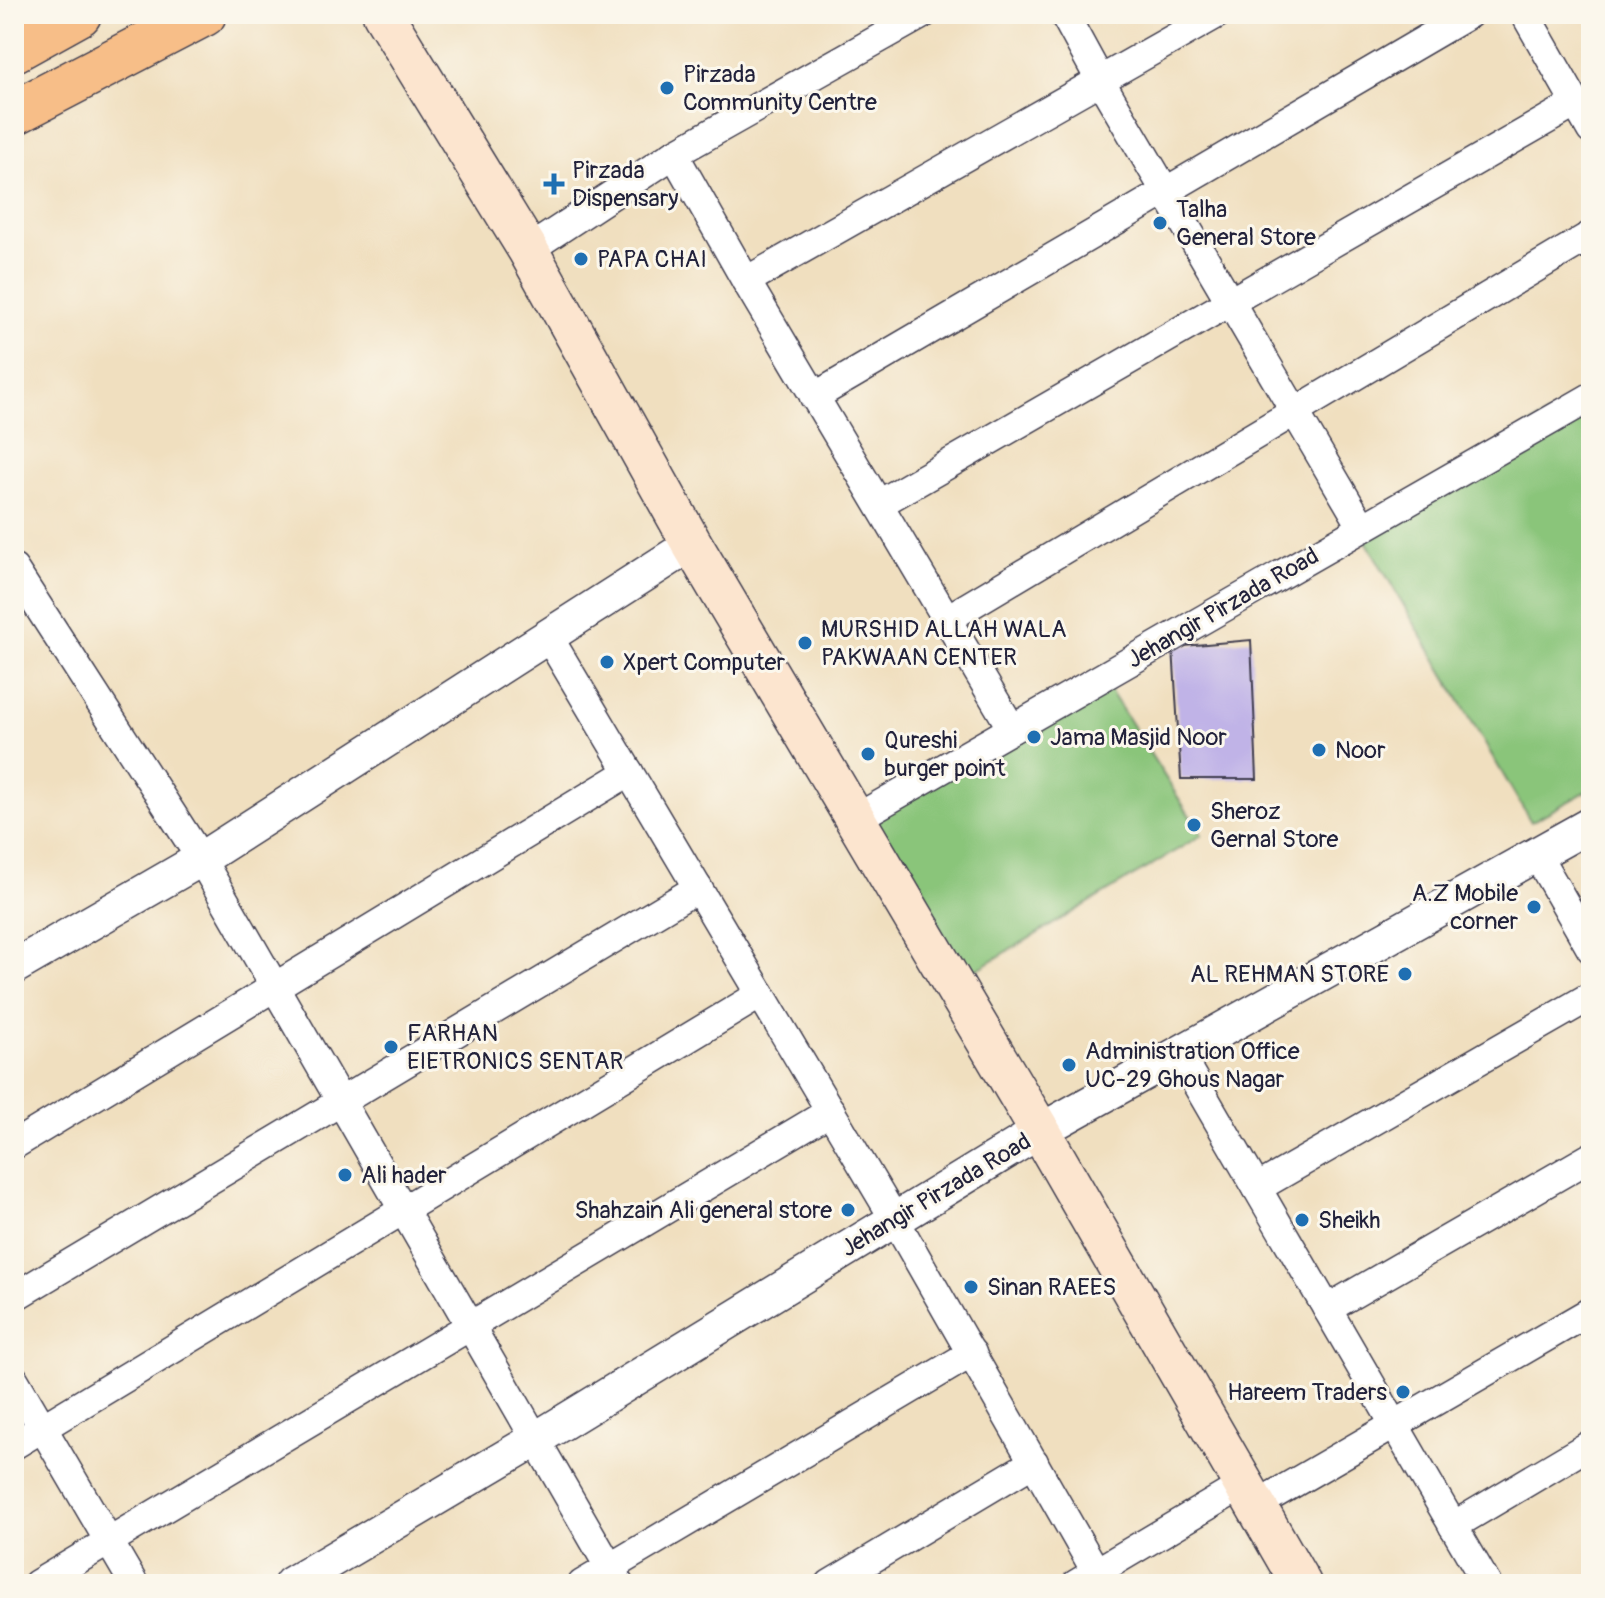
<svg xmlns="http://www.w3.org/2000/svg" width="1605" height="1598" viewBox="0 0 1605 1598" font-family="Pangolin,sans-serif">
<rect width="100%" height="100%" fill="#fbf7ec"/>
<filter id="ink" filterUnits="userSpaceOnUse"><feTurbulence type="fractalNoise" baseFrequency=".0125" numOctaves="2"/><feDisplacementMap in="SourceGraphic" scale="16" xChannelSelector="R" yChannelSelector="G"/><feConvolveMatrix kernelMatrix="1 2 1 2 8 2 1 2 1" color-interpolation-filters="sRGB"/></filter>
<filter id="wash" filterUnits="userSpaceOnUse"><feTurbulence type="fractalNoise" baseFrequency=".006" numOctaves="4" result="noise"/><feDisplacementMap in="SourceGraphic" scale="32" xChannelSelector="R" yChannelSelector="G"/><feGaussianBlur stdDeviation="1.8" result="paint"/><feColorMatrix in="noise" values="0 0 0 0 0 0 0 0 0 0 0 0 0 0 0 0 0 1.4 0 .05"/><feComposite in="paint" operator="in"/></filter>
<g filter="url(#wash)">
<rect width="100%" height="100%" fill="#f0dfbf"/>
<g fill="#8ac57a" stroke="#56745a" stroke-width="2">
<polygon points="1591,390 1591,789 1531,822 1356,524"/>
<polygon points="1102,678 1202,835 953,984 855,819"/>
</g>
<g id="blocks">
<polygon fill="#c0b3e7" points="1251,640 1257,779 1181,779 1173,647"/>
</g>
</g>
<g filter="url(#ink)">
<use href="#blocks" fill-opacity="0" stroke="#413e4f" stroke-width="2"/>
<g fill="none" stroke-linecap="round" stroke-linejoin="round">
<g stroke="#413e4f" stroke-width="31">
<g id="minor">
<polyline points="1064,14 1100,80 1363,528"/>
<polyline points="1525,14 1591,130"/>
<polyline points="674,154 746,281 1012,729"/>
<polyline points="528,250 674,154 923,14"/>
<polyline points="746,281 1217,14"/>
<polyline points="814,397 1469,14"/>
<polyline points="879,504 1576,103"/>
<polyline points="14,569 201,859 619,1584"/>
<polyline points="947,619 1591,235"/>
<polyline points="548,636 895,1220 1103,1584"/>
<polyline points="855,819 1591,397"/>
<polyline points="1537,855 1591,949"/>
<polyline points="1179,1054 1487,1584"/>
<polyline points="14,1145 629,772"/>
<polyline points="1257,1188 1591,996"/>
<polyline points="14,1297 698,888"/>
<polyline points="1327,1309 1591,1157"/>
<polyline points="14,1379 134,1584"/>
<polyline points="14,1445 761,994"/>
<polyline points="1256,1505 1591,1311"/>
<polyline points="1453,1526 1591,1444"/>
<polyline points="37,1584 831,1111"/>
<polyline points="582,1584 972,1353"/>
<polyline points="830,1584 1034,1462"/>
<polyline points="1076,1584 1243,1485"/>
</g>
</g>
<g stroke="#413e4f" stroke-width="37">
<g id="tertiary">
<polyline points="14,967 201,859 692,544"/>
<polyline points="291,1584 536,1439 1040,1131 1591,824"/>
</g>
</g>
<g stroke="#413e4f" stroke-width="43">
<polyline id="secondary" points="383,14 528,250 692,544 1040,1131 1301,1584"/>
</g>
<g stroke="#413e4f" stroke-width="47">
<g id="primary">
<polyline points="14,50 79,14"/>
<polyline points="14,113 204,14"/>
</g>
</g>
<use href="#minor" stroke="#fff" stroke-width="28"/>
<use href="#tertiary" stroke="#fff" stroke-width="34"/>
<use href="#secondary" stroke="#fce5cf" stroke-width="40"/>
<use href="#primary" stroke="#f7be88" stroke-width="44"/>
</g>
</g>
<g fill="#1f6fb2" stroke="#fbf7ec" stroke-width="3">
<circle cx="667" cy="88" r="8"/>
<path d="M550 172h8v8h8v8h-8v8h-8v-8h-8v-8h8z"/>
<circle cx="1160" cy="223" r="8"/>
<circle cx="581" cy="259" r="8"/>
<circle cx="805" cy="643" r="8"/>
<circle cx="607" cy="662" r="8"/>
<circle cx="1034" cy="737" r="8"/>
<circle cx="1319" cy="750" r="8"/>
<circle cx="868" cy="754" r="8"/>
<circle cx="1194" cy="825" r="8"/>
<circle cx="1534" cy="907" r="8"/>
<circle cx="1405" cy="974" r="8"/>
<circle cx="391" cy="1047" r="8"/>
<circle cx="1069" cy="1065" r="8"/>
<circle cx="345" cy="1175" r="8"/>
<circle cx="848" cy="1210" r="8"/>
<circle cx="1302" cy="1220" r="8"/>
<circle cx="971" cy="1287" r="8"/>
<circle cx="1403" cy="1392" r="8"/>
</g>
<g text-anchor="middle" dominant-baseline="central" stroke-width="6" stroke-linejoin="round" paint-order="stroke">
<g font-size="24" fill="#22223b" stroke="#fbf7ec" text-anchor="start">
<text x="683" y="74">Pirzada<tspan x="683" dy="28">Community Centre</tspan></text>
<text x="572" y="170">Pirzada<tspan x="572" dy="28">Dispensary</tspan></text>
<text x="1176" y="209">Talha<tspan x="1176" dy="28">General Store</tspan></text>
<text x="597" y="259">PAPA CHAI</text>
<text x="821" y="629">MURSHID ALLAH WALA<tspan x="821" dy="28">PAKWAAN CENTER</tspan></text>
<text x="623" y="662">Xpert Computer</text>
<text x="1050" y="737">Jama Masjid Noor</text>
<text x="884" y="740">Qureshi<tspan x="884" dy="28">burger point</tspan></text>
<text x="1335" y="750">Noor</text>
<text x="1210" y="811">Sheroz<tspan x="1210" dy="28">Gernal Store</tspan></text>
<text x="1518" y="893" text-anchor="end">A.Z Mobile<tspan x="1518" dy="28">corner</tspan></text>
<text x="1389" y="974" text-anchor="end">AL REHMAN STORE</text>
<text x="407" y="1033">FARHAN<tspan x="407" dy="28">EIETRONICS SENTAR</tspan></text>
<text x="1085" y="1051">Administration Office<tspan x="1085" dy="28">UC-29 Ghous Nagar</tspan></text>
<text x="361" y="1175">Ali hader</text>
<text x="832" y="1210" text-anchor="end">Shahzain Ali general store</text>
<text x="1318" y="1220">Sheikh</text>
<text x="987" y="1287">Sinan RAEES</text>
<text x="1387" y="1392" text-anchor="end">Hareem Traders</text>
</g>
<g font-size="24" fill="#22223b" stroke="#fbf7ec">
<text transform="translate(1223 608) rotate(-30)">Jehangir Pirzada Road</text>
<text transform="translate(936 1195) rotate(-31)">Jehangir Pirzada Road</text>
</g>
</g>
<rect width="1605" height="1598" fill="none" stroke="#fbf7ec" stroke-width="48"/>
</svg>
